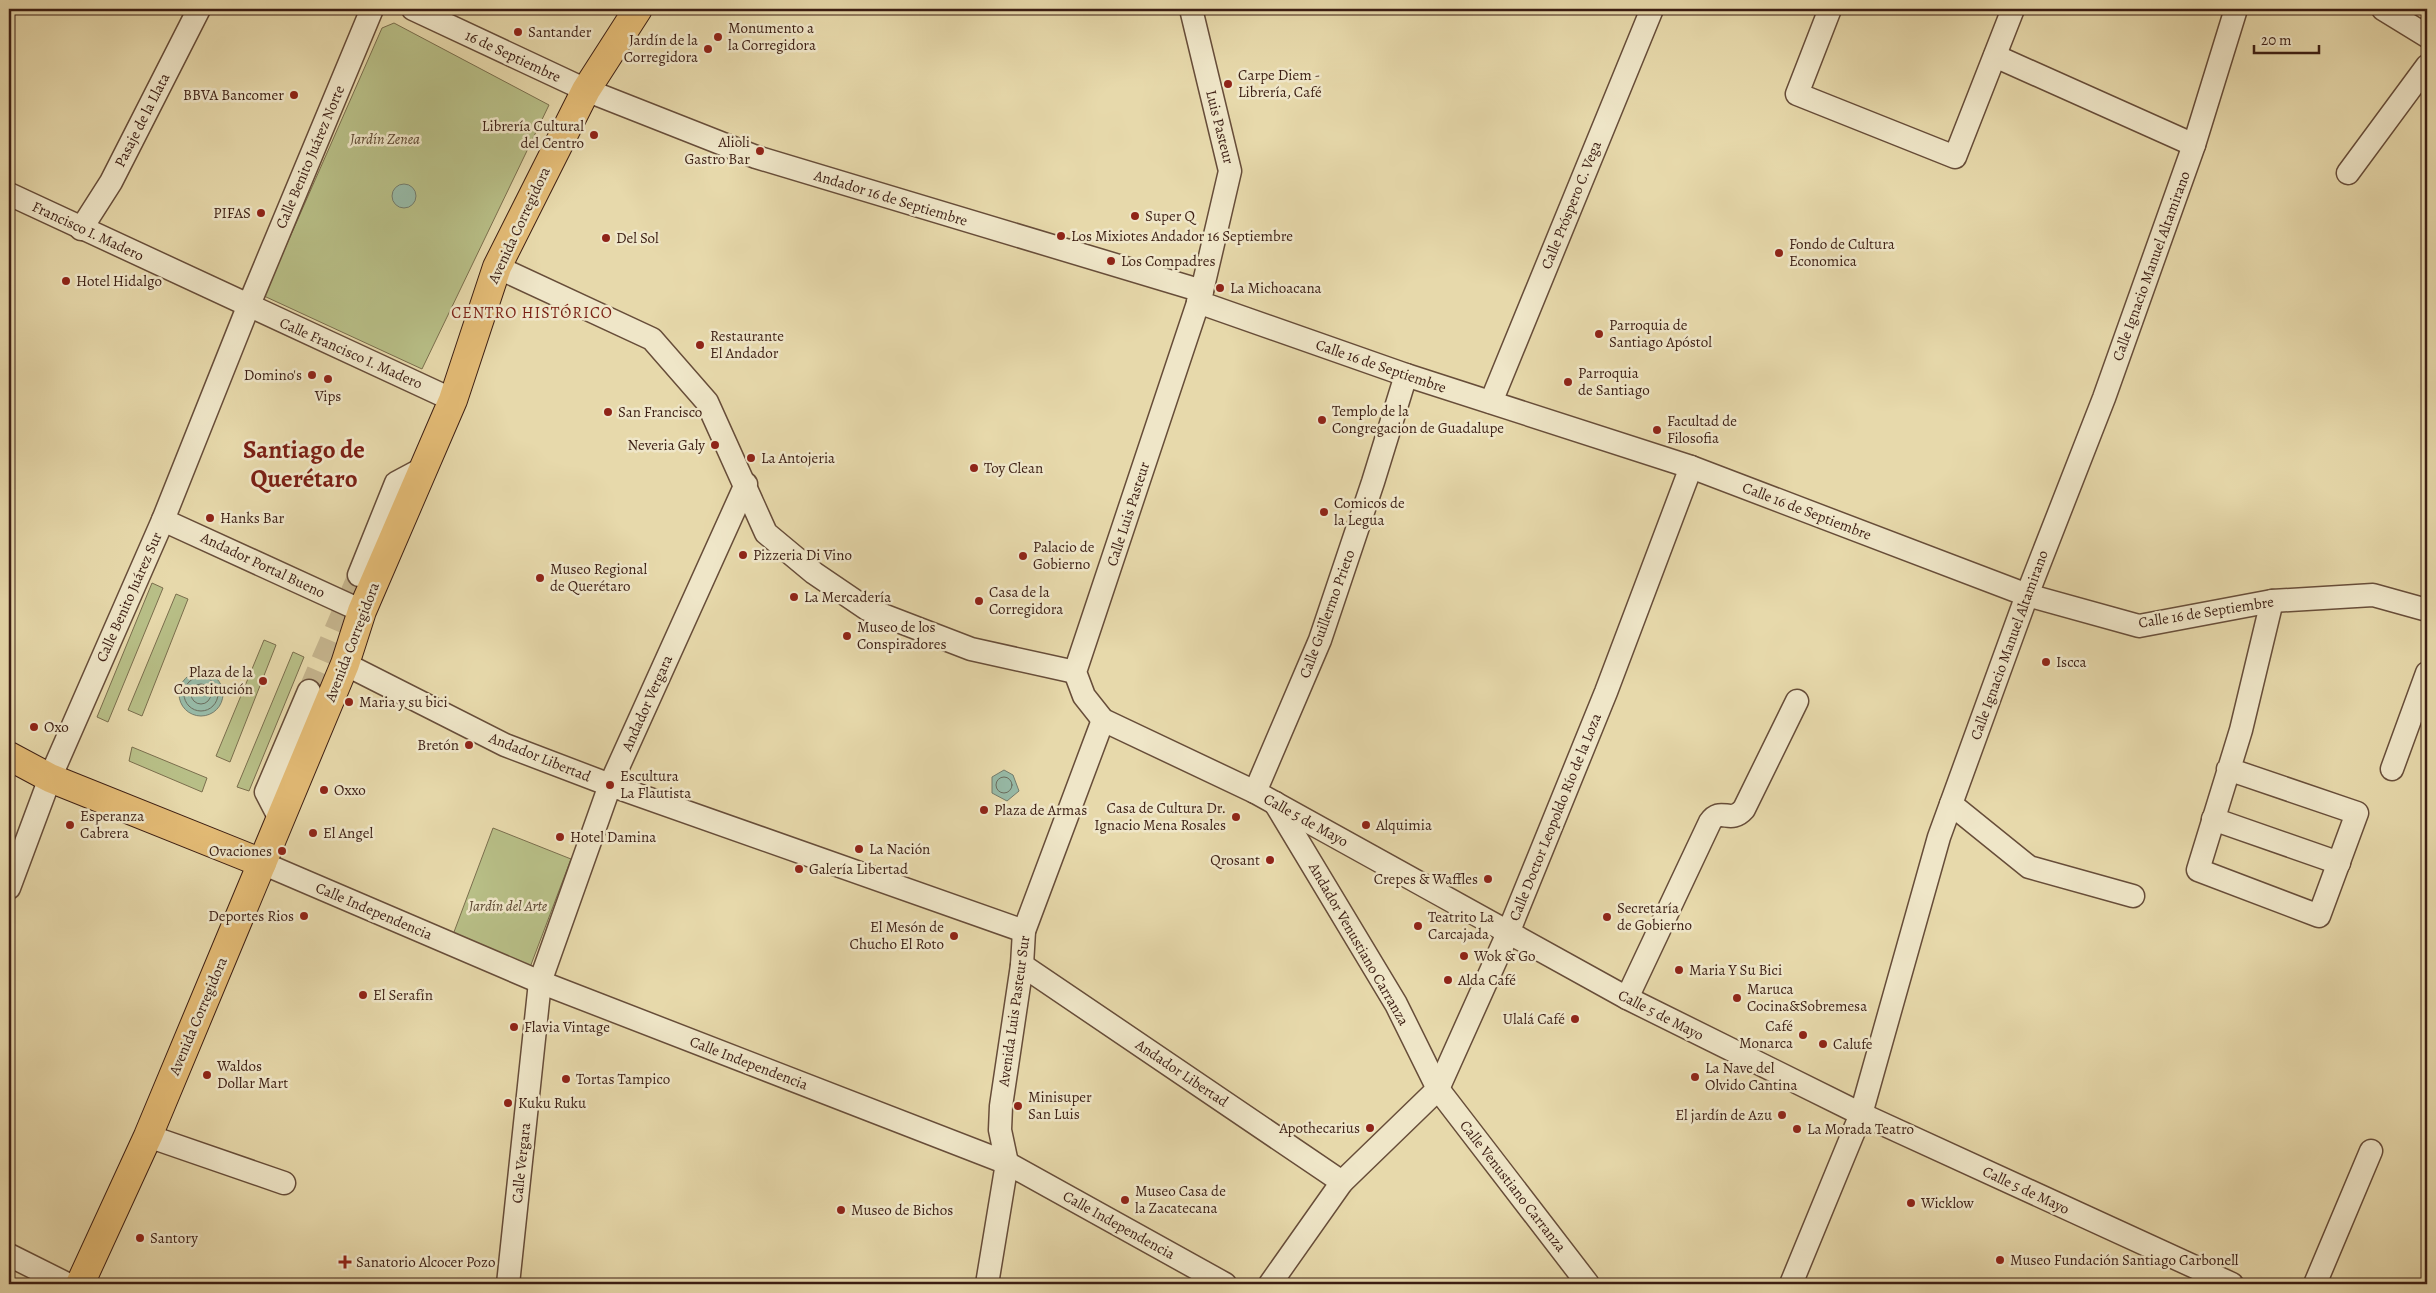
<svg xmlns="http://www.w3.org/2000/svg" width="2436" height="1293" viewBox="0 0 2436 1293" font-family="Alegreya,serif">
<rect width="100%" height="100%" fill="#e7d9ab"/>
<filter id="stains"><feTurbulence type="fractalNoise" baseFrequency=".004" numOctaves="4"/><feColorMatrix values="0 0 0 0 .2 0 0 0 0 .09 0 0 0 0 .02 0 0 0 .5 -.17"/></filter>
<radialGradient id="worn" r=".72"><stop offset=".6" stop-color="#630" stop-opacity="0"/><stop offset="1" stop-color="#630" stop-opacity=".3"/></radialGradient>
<g fill="#b8bf87" stroke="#7a6e4d">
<polygon points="394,23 549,105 422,369 264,296 382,28"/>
<polygon points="152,583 163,588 108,722 97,717"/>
<polygon points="176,594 188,599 142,716 128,710"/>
<polygon points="264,640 276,645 230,762 216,756"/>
<polygon points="293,652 304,657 249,791 237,787"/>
<polygon points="132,747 207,778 202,792 129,761"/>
<polygon points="493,828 571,859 529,970 451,940"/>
</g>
<g fill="#97baa7" stroke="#737c6c">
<circle cx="404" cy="196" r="12"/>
<circle cx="201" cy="694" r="22"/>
<polygon points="1004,770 1013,775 1019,791 1007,801 992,793 992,777"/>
</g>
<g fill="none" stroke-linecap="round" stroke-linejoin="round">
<g stroke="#6a6c5d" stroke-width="1">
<circle cx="201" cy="694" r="17"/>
<circle cx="201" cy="694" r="10"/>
<circle cx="1004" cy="785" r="8"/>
</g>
<polyline stroke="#c5b48d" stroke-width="22" stroke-dasharray="22 11" stroke-linecap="butt" points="309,691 359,575"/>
<g stroke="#674d39" stroke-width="25">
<g id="minor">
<polyline points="413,9 586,90 756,157 1202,291"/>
<polyline points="1191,9 1230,171 1202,291 1075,672 1084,696 1103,720 1255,792 1627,998 1861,1114 2232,1284"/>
<polyline points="1830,9 1797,94 1955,157 2013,9"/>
<polyline points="2383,9 2427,36"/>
<polyline points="1995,56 2194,145"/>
<polyline points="2348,173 2427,66"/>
<polyline points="9,194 453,400"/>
<polyline points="81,229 111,182 199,9"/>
<polyline points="497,267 652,339 707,402 766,533 814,573 867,609 971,649 1075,672"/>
<polyline points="1198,302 1406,375 1691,467 2027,595 2139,626 2272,601 2373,595 2427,610"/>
<polyline points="1491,402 1652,9"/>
<polyline points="163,520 362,611"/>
<polyline points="359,575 396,483 424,468"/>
<polyline points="345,664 505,745 610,785 1024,931"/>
<polyline points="2228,769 2357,813 2319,916 2198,870 2241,730 2272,601"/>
<polyline points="2392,769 2427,673"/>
<polyline points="1255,792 1320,640 1373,482 1406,375"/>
<polyline points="1275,803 1396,1004 1438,1089 1588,1284"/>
<polyline points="1951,804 2029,867 2133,896"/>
<polyline points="280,819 266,792 309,691"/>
<polyline points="2213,819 2339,863"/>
<polyline points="262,863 540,982 1007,1163 1225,1284"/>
<polyline points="9,888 50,778 163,520 248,307 372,9"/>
<polyline points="1022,965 1342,1182"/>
<path d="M1627 998 1710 822C1721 806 1730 825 1744 809L1797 701"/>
<polyline points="148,1136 284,1183"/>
<polyline points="9,1255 67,1284"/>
<polyline points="508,1284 540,982 610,785 746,484"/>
<polyline points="987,1284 1007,1163 1000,1130 1001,1106 1022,965 1024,931 1103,720"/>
<polyline points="1270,1284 1342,1182 1438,1089 1508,933 1606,692 1691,467"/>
<polyline points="1791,1284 1861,1114 1939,837 2027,595 2104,398 2194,145 2236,9"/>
<polyline points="2315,1284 2371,1151"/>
</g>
</g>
<g stroke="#3c1e13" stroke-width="30">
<g id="major">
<polyline points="9,756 50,778 262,863"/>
<polyline points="80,1284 148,1136 345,664 362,611 453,400 497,267 586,90 638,9"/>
</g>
</g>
<use href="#minor" stroke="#efe6c8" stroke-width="22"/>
<use href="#major" stroke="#e4bc76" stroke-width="28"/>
</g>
<g fill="#8f2418" stroke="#efe6c8" stroke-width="2">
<circle cx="518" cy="32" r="5"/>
<circle cx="718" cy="37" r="5"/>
<circle cx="708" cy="49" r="5"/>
<circle cx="1228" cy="84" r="5"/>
<circle cx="294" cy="95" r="5"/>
<circle cx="594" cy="135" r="5"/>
<circle cx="760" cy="151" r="5"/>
<circle cx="261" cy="213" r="5"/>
<circle cx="1135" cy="216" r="5"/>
<circle cx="1061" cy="236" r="5"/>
<circle cx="606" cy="238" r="5"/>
<circle cx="1779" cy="253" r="5"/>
<circle cx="1111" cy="261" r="5"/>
<circle cx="66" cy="281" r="5"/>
<circle cx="1220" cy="288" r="5"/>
<circle cx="1599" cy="334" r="5"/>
<circle cx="700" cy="345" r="5"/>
<circle cx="312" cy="375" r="5"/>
<circle cx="328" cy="379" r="5"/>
<circle cx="1568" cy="382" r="5"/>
<circle cx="608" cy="412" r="5"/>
<circle cx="1322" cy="420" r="5"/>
<circle cx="1657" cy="430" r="5"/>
<circle cx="715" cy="445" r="5"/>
<circle cx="751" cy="458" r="5"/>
<circle cx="974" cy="468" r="5"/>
<circle cx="1324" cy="512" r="5"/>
<circle cx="210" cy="518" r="5"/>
<circle cx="743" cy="555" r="5"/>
<circle cx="1023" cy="556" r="5"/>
<circle cx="540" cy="578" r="5"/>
<circle cx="794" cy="597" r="5"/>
<circle cx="979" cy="601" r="5"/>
<circle cx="847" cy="636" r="5"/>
<circle cx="2046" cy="662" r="5"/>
<circle cx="263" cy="681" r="5"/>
<circle cx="349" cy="702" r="5"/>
<circle cx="34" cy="727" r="5"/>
<circle cx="469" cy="745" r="5"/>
<circle cx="610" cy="785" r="5"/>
<circle cx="324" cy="790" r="5"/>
<circle cx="984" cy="810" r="5"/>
<circle cx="1236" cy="817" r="5"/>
<circle cx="70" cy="825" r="5"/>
<circle cx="1366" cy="825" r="5"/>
<circle cx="313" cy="833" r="5"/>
<circle cx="560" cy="837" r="5"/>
<circle cx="859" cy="849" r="5"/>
<circle cx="282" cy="851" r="5"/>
<circle cx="1270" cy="860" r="5"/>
<circle cx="799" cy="869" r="5"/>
<circle cx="1488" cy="879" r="5"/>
<circle cx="304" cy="916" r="5"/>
<circle cx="1607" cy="917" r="5"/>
<circle cx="1418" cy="926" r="5"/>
<circle cx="954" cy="936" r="5"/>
<circle cx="1464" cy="956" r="5"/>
<circle cx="1679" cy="970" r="5"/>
<circle cx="1448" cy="980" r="5"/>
<circle cx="363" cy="995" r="5"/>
<circle cx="1737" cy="998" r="5"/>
<circle cx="1575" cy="1019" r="5"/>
<circle cx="514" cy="1027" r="5"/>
<circle cx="1803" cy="1035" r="5"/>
<circle cx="1823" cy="1044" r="5"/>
<circle cx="207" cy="1075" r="5"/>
<circle cx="1695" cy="1077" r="5"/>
<circle cx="566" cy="1079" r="5"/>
<circle cx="508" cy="1103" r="5"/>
<circle cx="1018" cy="1106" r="5"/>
<circle cx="1782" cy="1115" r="5"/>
<circle cx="1370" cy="1128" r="5"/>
<circle cx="1797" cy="1129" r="5"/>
<circle cx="1125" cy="1200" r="5"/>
<circle cx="1911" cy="1203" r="5"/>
<circle cx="841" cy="1210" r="5"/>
<circle cx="140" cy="1238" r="5"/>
<circle cx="2000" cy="1260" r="5"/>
<path d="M342.5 1254.5h5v5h5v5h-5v5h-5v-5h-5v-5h5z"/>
</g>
<g text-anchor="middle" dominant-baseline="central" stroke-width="5" stroke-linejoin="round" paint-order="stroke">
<g font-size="15" fill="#3c1e13" stroke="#efe6c8" text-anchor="start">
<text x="728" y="28">Monumento a<tspan x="728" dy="17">la Corregidora</tspan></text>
<text x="528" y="32">Santander</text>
<text x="698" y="40" text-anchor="end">Jardín de la<tspan x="698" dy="17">Corregidora</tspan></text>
<text x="1238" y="75">Carpe Diem -<tspan x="1238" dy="17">Librería, Café</tspan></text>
<text x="284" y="95" text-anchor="end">BBVA Bancomer</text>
<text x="584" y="126" text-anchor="end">Librería Cultural<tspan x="584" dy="17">del Centro</tspan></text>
<text x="750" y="142" text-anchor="end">Alioli<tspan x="750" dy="17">Gastro Bar</tspan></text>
<text x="251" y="213" text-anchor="end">PIFAS</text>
<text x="1145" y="216">Super Q</text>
<text x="1071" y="236">Los Mixiotes Andador 16 Septiembre</text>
<text x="616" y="238">Del Sol</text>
<text x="1789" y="244">Fondo de Cultura<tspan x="1789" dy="17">Economica</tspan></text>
<text x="1121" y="261">Los Compadres</text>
<text x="76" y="281">Hotel Hidalgo</text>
<text x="1230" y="288">La Michoacana</text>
<text x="1609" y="325">Parroquia de<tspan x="1609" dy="17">Santiago Apóstol</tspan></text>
<text x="710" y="336">Restaurante<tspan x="710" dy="17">El Andador</tspan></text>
<text x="1578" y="373">Parroquia<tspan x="1578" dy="17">de Santiago</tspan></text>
<text x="302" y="375" text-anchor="end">Domino's</text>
<text x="328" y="396" text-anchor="middle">Vips</text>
<text x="1332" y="411">Templo de la<tspan x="1332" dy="17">Congregacion de Guadalupe</tspan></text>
<text x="618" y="412">San Francisco</text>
<text x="1667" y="421">Facultad de<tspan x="1667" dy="17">Filosofia</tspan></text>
<text x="705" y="445" text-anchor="end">Neveria Galy</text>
<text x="761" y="458">La Antojeria</text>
<text x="984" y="468">Toy Clean</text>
<text x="1334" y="503">Comicos de<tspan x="1334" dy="17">la Legua</tspan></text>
<text x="220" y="518">Hanks Bar</text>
<text x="1033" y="547">Palacio de<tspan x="1033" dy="17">Gobierno</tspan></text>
<text x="753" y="555">Pizzeria Di Vino</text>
<text x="550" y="569">Museo Regional<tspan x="550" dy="17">de Querétaro</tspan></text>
<text x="989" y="592">Casa de la<tspan x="989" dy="17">Corregidora</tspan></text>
<text x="804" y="597">La Mercadería</text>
<text x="857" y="627">Museo de los<tspan x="857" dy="17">Conspiradores</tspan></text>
<text x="2056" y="662">Iscca</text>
<text x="253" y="672" text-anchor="end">Plaza de la<tspan x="253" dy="17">Constitución</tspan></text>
<text x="359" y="702">Maria y su bici</text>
<text x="44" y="727">Oxo</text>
<text x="459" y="745" text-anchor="end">Bretón</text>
<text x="620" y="776">Escultura<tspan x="620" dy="17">La Flautista</tspan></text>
<text x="334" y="790">Oxxo</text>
<text x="1226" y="808" text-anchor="end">Casa de Cultura Dr.<tspan x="1226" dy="17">Ignacio Mena Rosales</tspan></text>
<text x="994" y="810">Plaza de Armas</text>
<text x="80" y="816">Esperanza<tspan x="80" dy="17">Cabrera</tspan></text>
<text x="1376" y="825">Alquimia</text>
<text x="323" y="833">El Angel</text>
<text x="570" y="837">Hotel Damina</text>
<text x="869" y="849">La Nación</text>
<text x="272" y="851" text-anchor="end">Ovaciones</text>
<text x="1260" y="860" text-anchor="end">Qrosant</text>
<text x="809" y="869">Galería Libertad</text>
<text x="1478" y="879" text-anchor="end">Crepes &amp; Waffles</text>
<text x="1617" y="908">Secretaría<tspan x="1617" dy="17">de Gobierno</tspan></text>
<text x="294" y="916" text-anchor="end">Deportes Rios</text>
<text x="1428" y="917">Teatrito La<tspan x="1428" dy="17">Carcajada</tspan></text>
<text x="944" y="927" text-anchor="end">El Mesón de<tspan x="944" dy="17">Chucho El Roto</tspan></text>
<text x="1474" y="956">Wok &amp; Go</text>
<text x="1689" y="970">Maria Y Su Bici</text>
<text x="1458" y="980">Alda Café</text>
<text x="1747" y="989">Maruca<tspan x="1747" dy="17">Cocina&amp;Sobremesa</tspan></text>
<text x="373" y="995">El Serafín</text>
<text x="1565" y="1019" text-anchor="end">Ulalá Café</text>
<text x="1793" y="1026" text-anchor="end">Café<tspan x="1793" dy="17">Monarca</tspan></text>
<text x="524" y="1027">Flavia Vintage</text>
<text x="1833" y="1044">Calufe</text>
<text x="217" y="1066">Waldos<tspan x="217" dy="17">Dollar Mart</tspan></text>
<text x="1705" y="1068">La Nave del<tspan x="1705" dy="17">Olvido Cantina</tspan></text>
<text x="576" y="1079">Tortas Tampico</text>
<text x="1028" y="1097">Minisuper<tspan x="1028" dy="17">San Luis</tspan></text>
<text x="518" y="1103">Kuku Ruku</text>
<text x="1772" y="1115" text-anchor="end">El jardín de Azu</text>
<text x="1360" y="1128" text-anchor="end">Apothecarius</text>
<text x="1807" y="1129">La Morada Teatro</text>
<text x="1135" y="1191">Museo Casa de<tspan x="1135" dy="17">la Zacatecana</tspan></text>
<text x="1921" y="1203">Wicklow</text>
<text x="851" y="1210">Museo de Bichos</text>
<text x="150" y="1238">Santory</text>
<text x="2010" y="1260">Museo Fundación Santiago Carbonell</text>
<text x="356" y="1262">Sanatorio Alcocer Pozo</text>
</g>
<g font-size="15" fill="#3c1e13" stroke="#efe6c8">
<text transform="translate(513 56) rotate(25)">16 de Septiembre</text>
<text transform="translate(142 120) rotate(-63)">Pasaje de la Llata</text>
<text transform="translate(1220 127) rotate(76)">Luis Pasteur</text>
<text transform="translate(310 157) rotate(-67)">Calle Benito Juárez Norte</text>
<text transform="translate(891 198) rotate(17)">Andador 16 de Septiembre</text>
<text transform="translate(1571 205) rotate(-68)">Calle Próspero C. Vega</text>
<text transform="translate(519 225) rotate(-65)">Avenida Corregidora</text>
<text transform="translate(88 231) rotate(25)">Francisco I. Madero</text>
<text transform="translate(2151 266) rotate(-70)">Calle Ignacio Manuel Altamirano</text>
<text transform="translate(351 353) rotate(24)">Calle Francisco I. Madero</text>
<text transform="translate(1381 366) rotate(19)">Calle 16 de Septiembre</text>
<text transform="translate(1807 511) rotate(21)">Calle 16 de Septiembre</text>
<text transform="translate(1128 514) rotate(-72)">Calle Luis Pasteur</text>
<text transform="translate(263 565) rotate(25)">Andador Portal Bueno</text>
<text transform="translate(129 597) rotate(-66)">Calle Benito Juárez Sur</text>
<text transform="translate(2206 612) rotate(-9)">Calle 16 de Septiembre</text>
<text transform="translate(1327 614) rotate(-70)">Calle Guillermo Prieto</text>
<text transform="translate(352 642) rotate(-69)">Avenida Corregidora</text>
<text transform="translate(2009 645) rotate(-70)">Calle Ignacio Manuel Altamirano</text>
<text transform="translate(647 703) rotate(-66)">Andador Vergara</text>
<text transform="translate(540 757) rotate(22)">Andador Libertad</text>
<text transform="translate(1555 817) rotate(-68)">Calle Doctor Leopoldo Río de la Loza</text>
<text transform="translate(1306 820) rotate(29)">Calle 5 de Mayo</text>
<text transform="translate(374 911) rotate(23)">Calle Independencia</text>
<text transform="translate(1359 944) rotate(60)">Andador Venustiano Carranza</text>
<text transform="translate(1014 1011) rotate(-82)">Avenida Luis Pasteur Sur</text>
<text transform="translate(1661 1015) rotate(27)">Calle 5 de Mayo</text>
<text transform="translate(198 1016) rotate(-67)">Avenida Corregidora</text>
<text transform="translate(749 1063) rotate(21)">Calle Independencia</text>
<text transform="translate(1182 1073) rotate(34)">Andador Libertad</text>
<text transform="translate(521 1163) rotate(-84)">Calle Vergara</text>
<text transform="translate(1513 1186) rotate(52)">Calle Venustiano Carranza</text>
<text transform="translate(2026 1190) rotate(25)">Calle 5 de Mayo</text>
<text transform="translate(1119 1225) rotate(29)">Calle Independencia</text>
</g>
<g font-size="15" font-style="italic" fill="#5b4630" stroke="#efe6c8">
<text x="385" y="139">Jardín Zenea</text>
<text x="508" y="906">Jardín del Arte</text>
</g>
<g font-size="16" letter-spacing="1" fill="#7a1f14" stroke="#efe6c8">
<text x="532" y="313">CENTRO HISTÓRICO</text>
</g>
<g font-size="25" font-weight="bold" fill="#7a1f14" stroke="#efe6c8">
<text x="304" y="450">Santiago de<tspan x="304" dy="29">Querétaro</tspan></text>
</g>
</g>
<rect width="2436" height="1293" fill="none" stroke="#e7d9ab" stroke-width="30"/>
<rect x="10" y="10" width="2416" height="1273" fill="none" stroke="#3c1e13" stroke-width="2.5"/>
<rect x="15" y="15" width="2406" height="1263" fill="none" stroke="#3c1e13"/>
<path d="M2254 45v8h65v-8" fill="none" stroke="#3c1e13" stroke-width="2.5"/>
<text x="2261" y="45" font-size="15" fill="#3c1e13" stroke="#efe6c8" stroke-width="4" paint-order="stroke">20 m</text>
<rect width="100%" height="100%" filter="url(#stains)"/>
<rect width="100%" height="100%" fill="url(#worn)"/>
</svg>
